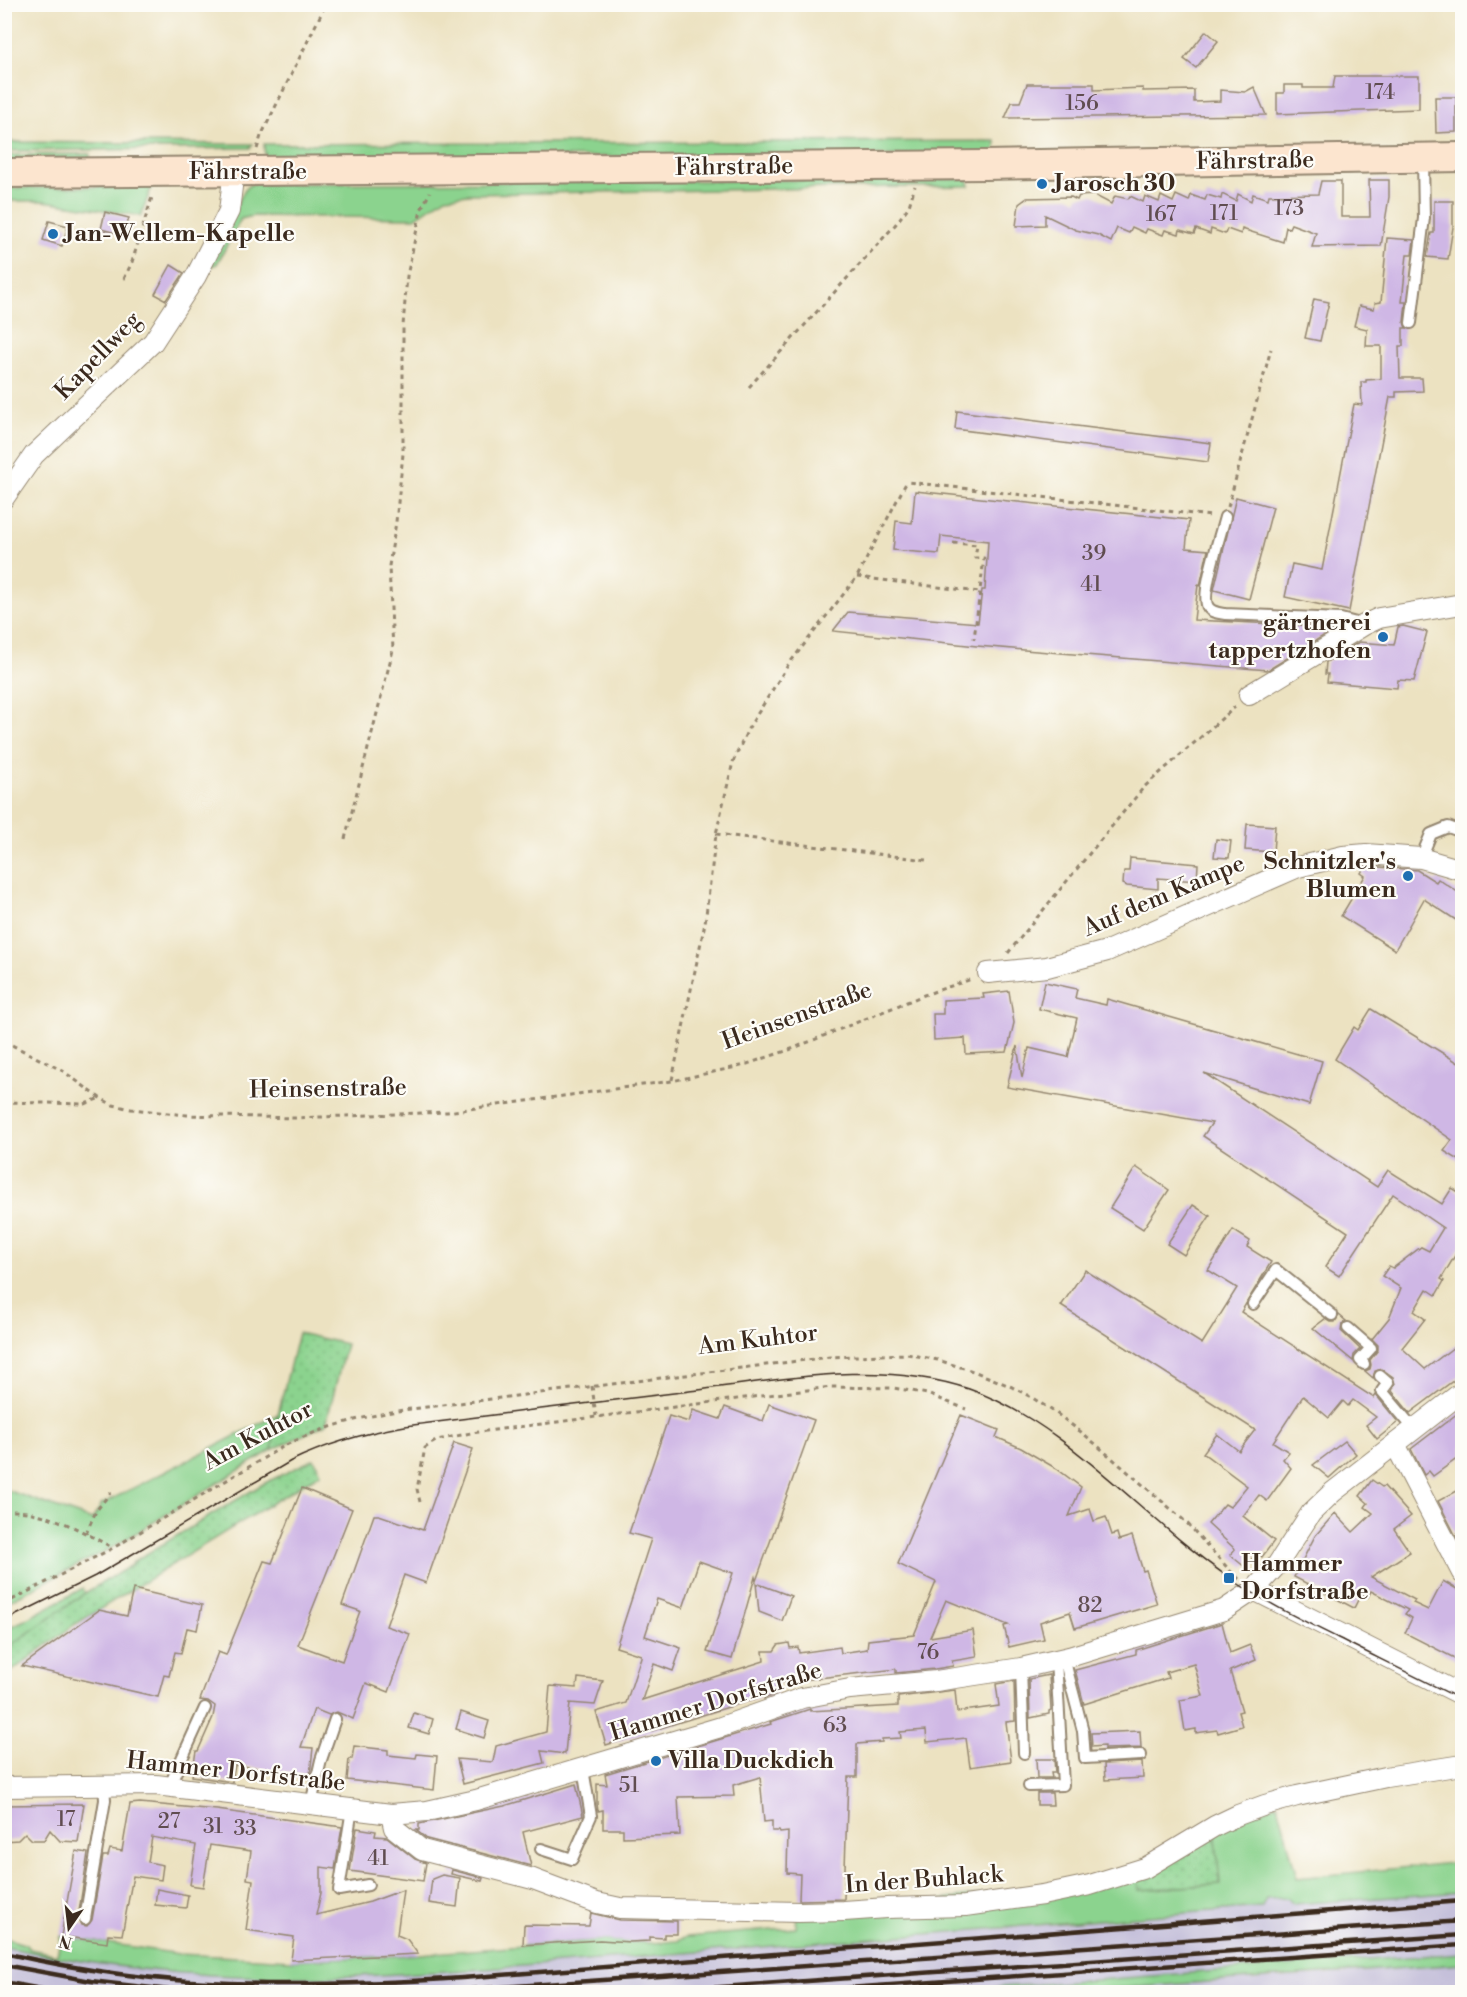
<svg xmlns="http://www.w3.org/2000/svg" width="1467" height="1997" viewBox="0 0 1467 1997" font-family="'Libre Bodoni',serif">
<defs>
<pattern id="garden-dots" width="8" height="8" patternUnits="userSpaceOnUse" patternTransform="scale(1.5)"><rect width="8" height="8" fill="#8bd38e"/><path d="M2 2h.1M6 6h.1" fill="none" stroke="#79b57a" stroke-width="1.8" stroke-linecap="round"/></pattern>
</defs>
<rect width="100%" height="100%" fill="#fdfcf7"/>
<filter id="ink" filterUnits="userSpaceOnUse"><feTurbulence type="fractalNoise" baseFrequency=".0167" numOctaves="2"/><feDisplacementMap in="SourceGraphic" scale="12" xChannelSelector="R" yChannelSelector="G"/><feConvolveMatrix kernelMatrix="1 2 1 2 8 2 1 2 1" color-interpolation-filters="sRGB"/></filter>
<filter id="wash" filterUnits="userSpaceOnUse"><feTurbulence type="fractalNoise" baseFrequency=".008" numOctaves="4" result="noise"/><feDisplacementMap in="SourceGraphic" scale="24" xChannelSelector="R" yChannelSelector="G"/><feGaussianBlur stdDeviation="1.35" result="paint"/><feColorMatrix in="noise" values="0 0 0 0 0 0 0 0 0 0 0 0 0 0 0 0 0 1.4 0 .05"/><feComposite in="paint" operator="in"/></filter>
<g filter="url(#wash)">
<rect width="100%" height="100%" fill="#ece2c1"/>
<g fill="#c5c0da">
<polygon points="1462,1892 1462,1953 934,1992 5,1992 5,1947 64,1959 198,1974 279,1977 384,1975 486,1969 1137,1918 1261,1907 1266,1899 1286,1898 1294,1904"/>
<polygon points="1462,1964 1462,1992 1068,1992 1322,1975"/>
</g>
<g fill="#8bd38e" stroke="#637e56" stroke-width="1.5">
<polygon points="996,141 995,155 265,158 264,144"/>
<polygon points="5,142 253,144 250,148 5,151"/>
<polygon points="90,154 90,159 5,162 4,155"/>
<polygon points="969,179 969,186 468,194 446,197 415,218 253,216 241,219 217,264 204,269 245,189 251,184"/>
<polygon points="152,186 141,216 44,201 5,201 5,188"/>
<polygon points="278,1414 272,1450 113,1547 5,1603 4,1489 92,1520 102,1504"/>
<polygon points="83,1588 85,1593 5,1650 5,1629 25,1620"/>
<path d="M1278 1804 1297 1878 1462 1862V1892L1294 1904 1286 1898 1266 1899 1262 1907 486 1969C417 1973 349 1978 281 1977 188 1977 95 1966 5 1947V1938L27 1945 30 1949 57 1955 61 1936 179 1954 291 1960 394 1956 600 1940 650 1943 677 1941 687 1937 796 1928 797 1914 845 1913 1137 1873 1140 1890 1219 1884 1215 1828Z"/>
<polygon points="1462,1953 1462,1964 1068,1992 934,1992"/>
</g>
<g fill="url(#garden-dots)" stroke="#637e56" stroke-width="1.5">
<polygon points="298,1333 346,1344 326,1424 272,1450 278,1414"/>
<polygon points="314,1459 321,1473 74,1625 5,1676 5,1650 14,1643 85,1593 132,1565 133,1562 263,1484"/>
<polygon points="1215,1828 1220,1884 1139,1890 1137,1873"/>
</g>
<g id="blocks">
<g fill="#cfb7e5">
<polygon points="1206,31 1218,41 1196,68 1184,59"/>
<polygon points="1335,76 1419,76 1419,109 1277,114 1277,93 1284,93 1284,85 1303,85 1303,88 1333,88"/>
<polygon points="1027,84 1094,84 1094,90 1143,88 1143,91 1194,90 1194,102 1220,101 1220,90 1245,92 1254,87 1266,115 1005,118 1012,102 1020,102"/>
<polygon points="1435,97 1456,97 1456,132 1436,133"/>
<polygon points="1369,180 1389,180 1389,197 1381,246 1312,247 1316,233 1291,224 1289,228 1286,227 1283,242 1242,229 1241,234 1227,229 1225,234 1211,229 1210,234 1196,229 1194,234 1180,230 1179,234 1165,230 1163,235 1147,229 1145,233 1132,227 1129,233 1117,228 1111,242 1098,235 1076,230 1045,215 1045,225 1016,226 1019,204 1027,198 1071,197 1077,200 1079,196 1094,195 1111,204 1115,196 1128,199 1130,196 1143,202 1145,196 1159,202 1161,196 1173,202 1176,195 1189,201 1191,195 1205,200 1207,195 1221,199 1222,194 1236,201 1238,194 1251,201 1253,194 1268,199 1269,195 1318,194 1321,181 1341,181 1341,217 1370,217"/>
<polygon points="1434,201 1453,201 1453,227 1448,259 1427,257 1431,233 1434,233"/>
<polygon points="105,212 129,218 124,235 101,229"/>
<polygon points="49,221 68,226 62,246 43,240"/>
<polygon points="1387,238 1414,240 1412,255 1407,255 1405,272 1402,302 1406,302 1404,322 1406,328 1403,328 1403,346 1399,346 1400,378 1422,378 1423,391 1396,392 1396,397 1390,397 1349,611 1285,597 1292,564 1322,570 1354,404 1362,405 1361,382 1366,382 1366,380 1381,379 1381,346 1366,346 1367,329 1354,326 1359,306 1374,309 1375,303 1381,302"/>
<polygon points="171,265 184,273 166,300 155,294"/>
<polygon points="1314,299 1329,302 1320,341 1305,338"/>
<polygon points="957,411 1211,443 1208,462 955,429"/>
<polygon points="915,491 1189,520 1186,548 1208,550 1200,586 1198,585 1194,620 1338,627 1268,670 977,646 833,631 848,612 978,623 982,590 985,590 988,541 941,536 939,554 893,550 896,521 912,523"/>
<polygon points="1236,497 1273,507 1249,599 1214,590"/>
<polygon points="1403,626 1427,632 1414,681 1398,680 1397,688 1327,682 1328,674 1325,674 1326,662 1359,642 1394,645 1398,627"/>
<polygon points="1247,824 1275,826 1273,852 1245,850"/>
<polygon points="1216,839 1231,841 1229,858 1214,857"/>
<polygon points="1130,858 1198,864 1197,881 1158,878 1158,889 1127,886 1123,884 1124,871 1129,871"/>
<polygon points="1365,866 1417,870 1436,882 1438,879 1462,895 1462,924 1424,899 1395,950 1341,916 1365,876 1361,873"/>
<polygon points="1045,982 1077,989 1075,998 1106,1005 1107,999 1322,1061 1309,1105 1204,1073 1377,1187 1388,1170 1442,1204 1452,1188 1462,1194 1462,1244 1441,1279 1444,1281 1436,1295 1427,1289 1414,1311 1425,1319 1402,1348 1425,1369 1462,1341 1462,1374 1410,1413 1392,1391 1395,1384 1393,1377 1382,1369 1375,1371 1373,1378 1365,1371 1370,1369 1371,1365 1370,1360 1378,1350 1378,1345 1372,1339 1389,1318 1401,1288 1382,1276 1389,1266 1393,1268 1421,1247 1429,1251 1443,1228 1393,1194 1339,1276 1325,1267 1348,1232 1203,1136 1212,1123 1007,1087 1017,1046 1022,1078 1029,1048 1068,1057 1077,1018 1039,1009"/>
<polygon points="1009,991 1014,1023 1007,1052 966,1054 965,1038 934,1040 933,1014 943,1014 943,1000 984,998 983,994"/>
<polygon points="1371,1009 1462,1065 1462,1162 1444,1151 1452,1140 1335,1059 1354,1027 1358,1030"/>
<polygon points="1136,1167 1169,1190 1143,1229 1110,1208"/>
<polygon points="1193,1205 1210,1216 1184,1255 1167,1244"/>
<polygon points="1233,1230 1250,1241 1247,1247 1271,1262 1241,1312 1374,1398 1376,1395 1398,1422 1377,1439 1366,1425 1376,1417 1353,1400 1348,1406 1343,1401 1329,1418 1303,1396 1273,1442 1289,1452 1283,1459 1291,1468 1267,1501 1259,1495 1243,1516 1274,1541 1262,1557 1257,1553 1245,1567 1230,1555 1235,1549 1208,1524 1225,1504 1230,1507 1247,1486 1203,1453 1217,1434 1239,1451 1255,1430 1061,1306 1085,1270 1202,1344 1237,1288 1208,1270"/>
<polygon points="1339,1315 1346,1321 1342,1324 1341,1331 1360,1349 1354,1355 1353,1361 1313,1328 1325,1319 1330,1322 1335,1322"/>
<polygon points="769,1404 814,1420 756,1581 755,1577 732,1659 707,1652 733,1573 699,1561 683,1608 657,1599 645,1636 681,1648 673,1671 654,1664 642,1700 764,1661 763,1651 774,1651 778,1645 789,1643 790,1648 798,1647 799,1653 840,1647 841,1653 867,1649 868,1640 914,1635 936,1582 898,1564 961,1415 999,1430 996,1437 1021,1448 1057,1469 1081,1487 1069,1516 1090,1509 1094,1521 1106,1517 1112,1535 1117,1533 1119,1540 1132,1536 1143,1571 1146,1570 1157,1604 1075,1628 1070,1612 1040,1622 1044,1639 1009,1647 1004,1626 1008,1625 946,1600 930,1637 973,1630 977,1657 952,1661 953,1666 935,1669 896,1673 896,1669 776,1683 777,1694 764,1699 764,1696 606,1745 596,1712 626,1703 641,1657 641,1655 616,1647 651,1539 629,1533 669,1416 689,1422 693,1410 720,1419 725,1407 763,1421"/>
<polygon points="1462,1410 1462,1455 1433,1476 1429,1471 1424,1475 1411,1449"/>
<polygon points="1345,1441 1356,1454 1329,1478 1313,1465"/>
<polygon points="454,1443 473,1449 426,1583 404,1575 386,1626 410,1634 389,1692 366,1683 353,1719 337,1712 329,1715 314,1709 301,1747 313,1748 310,1775 235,1765 232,1782 192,1776 196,1751 198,1751 213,1717 215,1706 208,1701 200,1700 218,1652 226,1655 264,1561 272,1563 302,1488 352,1509 298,1645 342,1661 360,1611 342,1605 374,1515 379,1515 423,1530"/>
<polygon points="1372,1480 1382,1487 1384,1486 1411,1516 1394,1529 1410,1552 1371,1577 1415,1600 1413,1603 1428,1610 1443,1581 1462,1592 1462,1662 1405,1633 1412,1618 1405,1614 1408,1610 1371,1591 1368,1597 1361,1594 1354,1608 1294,1577 1315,1536 1335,1513 1353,1532 1373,1513 1365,1507 1368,1503 1360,1496"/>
<polygon points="1457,1491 1462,1498 1462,1548 1438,1501"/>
<polygon points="756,1583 791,1596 782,1621 759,1612"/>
<polygon points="133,1589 202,1605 197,1630 187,1628 181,1653 175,1652 169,1676 164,1675 158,1697 22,1666 99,1610 127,1616"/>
<polygon points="1222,1623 1230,1653 1250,1645 1256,1660 1230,1671 1242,1711 1238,1712 1242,1726 1218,1733 1217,1730 1196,1733 1196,1729 1185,1731 1180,1700 1203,1696 1194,1664 1166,1672 1168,1678 1084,1704 1075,1670 1136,1654 1136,1650"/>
<polygon points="1049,1675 1051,1710 1049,1711 1049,1714 1030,1718 1029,1679"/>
<polygon points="578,1678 603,1681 595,1705 570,1703 565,1754 541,1751 544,1763 463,1784 457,1759 493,1762 496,1746 546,1732 550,1686 577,1688"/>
<polygon points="1014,1681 1015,1721 1006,1722 1011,1761 970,1767 966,1738 927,1742 926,1730 900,1732 901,1738 882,1739 882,1742 857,1744 857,1777 848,1777 844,1899 799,1900 800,1874 787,1873 788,1832 780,1833 779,1831 772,1831 772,1821 764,1822 760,1777 733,1785 734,1796 678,1797 680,1835 623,1837 623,1829 603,1829 603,1810 598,1811 597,1804 597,1784 607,1785 605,1774 771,1724 770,1722 810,1709 810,1711 898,1706 898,1697 955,1690 957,1712 999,1706 996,1684"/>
<polygon points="461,1712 489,1721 484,1738 456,1729"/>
<polygon points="414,1713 433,1719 429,1734 409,1728"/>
<polygon points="1140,1731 1141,1748 1104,1749 1104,1746 1092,1747 1091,1733"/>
<polygon points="354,1746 388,1750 388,1755 416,1758 417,1754 437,1756 434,1790 347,1780 349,1759 352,1759"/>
<polygon points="1036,1759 1054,1759 1055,1773 1051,1773 1052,1778 1037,1778"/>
<polygon points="1142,1762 1143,1778 1105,1780 1104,1764"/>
<polygon points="576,1784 583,1816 523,1832 531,1866 427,1839 416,1830 419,1830 419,1824 504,1806"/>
<polygon points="1037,1793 1052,1793 1053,1805 1037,1805"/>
<polygon points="140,1803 217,1810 342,1827 335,1869 321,1867 321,1893 316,1915 370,1902 403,1890 397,1935 407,1939 418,1954 291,1960 294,1937 246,1930 253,1880 247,1879 251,1851 210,1845 203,1887 190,1885 196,1845 152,1837 148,1862 163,1865 161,1880 133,1876 122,1935 108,1934 107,1943 61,1936 76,1851 88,1853 78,1918 81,1925 87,1926 92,1920 103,1856 108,1856 110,1849 122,1851 130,1804"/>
<polygon points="84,1804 78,1842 60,1841 50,1830 44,1840 32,1840 25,1833 18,1840 4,1841 4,1805"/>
<polygon points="357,1828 376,1831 375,1836 387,1837 415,1859 426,1863 423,1881 350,1871"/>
<polygon points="452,1870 483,1878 482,1881 451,1874"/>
<polygon points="442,1875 460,1878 457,1907 429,1903 432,1879"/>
<polygon points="157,1889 188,1895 186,1908 155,1905"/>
<polygon points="591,1913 620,1920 677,1921 677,1934 664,1934 664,1938 649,1937 649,1941 630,1942 600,1940 523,1945 524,1925 589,1926"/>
</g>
</g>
</g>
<g filter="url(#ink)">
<use href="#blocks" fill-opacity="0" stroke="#948670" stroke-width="1.5"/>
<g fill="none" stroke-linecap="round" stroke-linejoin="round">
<g stroke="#948670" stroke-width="14">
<g id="lane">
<polyline points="1411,323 1424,218 1423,158"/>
<path d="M1225 517C1221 533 1200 595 1208 607 1212 613 1219 613 1225 614L1341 619 1364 625"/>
<polyline points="1421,858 1431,834 1448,827 1462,832"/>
<polyline points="1253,1304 1276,1270 1332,1315"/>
<polyline points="1348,1328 1371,1348 1360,1360 1364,1364"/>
<polyline points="1380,1376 1388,1383 1382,1391 1414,1429"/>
<polyline points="1064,1658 1083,1731 1085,1758 1141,1755"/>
<polyline points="1021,1668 1024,1753"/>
<polyline points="1029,1786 1063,1785 1056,1660"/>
<polyline points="169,1787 205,1708"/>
<polyline points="311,1804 321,1760 335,1719"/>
<polyline points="352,1809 339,1890 368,1885"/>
<polyline points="541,1849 572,1859 591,1816 583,1769"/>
<polyline points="85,1919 105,1800 104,1785"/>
</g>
</g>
<g stroke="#948670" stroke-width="22">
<g id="street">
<polyline points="4,498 34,455 153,342 196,276 229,211 232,187 232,172"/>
<polyline points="1249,695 1364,625 1379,618 1462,604"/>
<polyline points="988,973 1047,967 1107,951 1298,867 1343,856 1366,854 1421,858 1462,870"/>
<polyline points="1395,1444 1462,1573"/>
<polyline points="1254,1590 1462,1695"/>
<polyline points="4,1787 156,1785 391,1814 427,1811 476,1800 721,1727 802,1698 850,1689 936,1681 1021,1668 1069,1657 1224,1610 1254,1590 1277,1565 1311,1513 1333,1492 1462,1392"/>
<polyline points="391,1814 394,1828 422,1850 533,1879 597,1903 620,1908 799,1912 844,1911 887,1908 965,1906 1042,1895 1090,1885 1145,1868 1215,1826 1238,1815 1265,1805 1297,1796 1386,1777 1462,1765"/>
</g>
</g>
<g stroke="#948670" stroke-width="32">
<polyline id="secondary" points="4,173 985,165 1462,157"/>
</g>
<g stroke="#948670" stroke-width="3" stroke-dasharray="4.5 4.5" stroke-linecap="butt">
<polyline points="257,149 261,136 326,4"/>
<polyline points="124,279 132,262 153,194"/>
<polyline points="749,387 895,225 909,206 915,186"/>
<polyline points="1228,507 1271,349"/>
<polyline points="953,543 977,545 975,558 984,558 974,639"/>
<polyline points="857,577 979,592"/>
<polyline points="716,834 926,860"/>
<polyline points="345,839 393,650 389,566 396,522 403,454 403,326 407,276 421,210 430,192"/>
<polyline points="1008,953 1144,787 1235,707"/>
<polyline points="4,1041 63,1071 100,1098 113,1105 131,1109 187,1115 295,1118 447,1112 672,1081 741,1066 789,1050 924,995 972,979"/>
<polyline points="672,1080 705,923 716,834 733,762 748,729 788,665 857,577 905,485 908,482 1212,516"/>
<polyline points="4,1102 85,1104 100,1098"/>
<polyline points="592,1386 596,1416"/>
<polyline points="420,1502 417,1489 425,1448 437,1440 471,1433 831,1387 893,1388 912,1391 927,1394 966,1409"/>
<path d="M4 1511C45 1509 78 1529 113 1548"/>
<polyline points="86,1533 96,1511 111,1492"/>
<path d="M4 1604 113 1548 284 1446C322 1427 361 1417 403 1410L830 1357 907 1354 938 1360 976 1372 1012 1387 1031 1397 1056 1413 1085 1435 1186 1522 1233 1574 1239 1579"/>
</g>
<use href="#lane" stroke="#fff" stroke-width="10"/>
<use href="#street" stroke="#fff" stroke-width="20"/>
<use href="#secondary" stroke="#fce5cf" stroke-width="28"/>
<path stroke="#3b2a1e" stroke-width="1.5" d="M4 1621 95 1576 291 1461C328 1443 365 1433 405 1426 497 1414 590 1403 682 1392 776 1381 877 1358 969 1389 1069 1424 1145 1521 1231 1579 1265 1602 1302 1620 1338 1638 1380 1659 1421 1679 1462 1700"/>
<g stroke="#3b2a1e" stroke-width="4.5">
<path d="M4 1953C78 1970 154 1981 230 1983 307 1986 384 1983 462 1978L1462 1901"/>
<polyline points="4,1965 91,1981 187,1992"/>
<polyline points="4,1982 57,1992"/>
<polyline points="429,1992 1462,1921"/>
<polyline points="650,1992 1462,1935"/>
<polyline points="791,1992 1462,1945"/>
</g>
</g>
</g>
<g fill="#1f6fb2" stroke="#fdfcf7" stroke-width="2">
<circle cx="1042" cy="184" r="6"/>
<circle cx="53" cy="234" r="6"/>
<circle cx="1383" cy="637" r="6"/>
<circle cx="1408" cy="876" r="6"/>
<rect x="1223" y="1572" width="12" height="12" rx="3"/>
<circle cx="656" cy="1761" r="6"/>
</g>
<g text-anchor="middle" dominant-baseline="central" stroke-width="4.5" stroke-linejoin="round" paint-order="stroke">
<g font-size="21" fill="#604d50">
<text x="1380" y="93">174</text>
<text x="1082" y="104">156</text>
<text x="1289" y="209">173</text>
<text x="1224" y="214">171</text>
<text x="1161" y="215">167</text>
<text x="1094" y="554">39</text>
<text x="1091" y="585">41</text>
<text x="1090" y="1606">82</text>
<text x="928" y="1653">76</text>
<text x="835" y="1726">63</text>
<text x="629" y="1786">51</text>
<text x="66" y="1820">17</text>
<text x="169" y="1822">27</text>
<text x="213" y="1827">31</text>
<text x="245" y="1829">33</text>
<text x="378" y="1859">41</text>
</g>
<g font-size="24" fill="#3b2a1e" stroke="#fdfcf7">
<text transform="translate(1255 161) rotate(-1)">Fährstraße</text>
<text transform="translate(734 167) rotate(-1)">Fährstraße</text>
<text x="248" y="172">Fährstraße</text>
<text transform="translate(98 356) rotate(-46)">Kapellweg</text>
<text transform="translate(1164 896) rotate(-23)">Auf dem Kampe</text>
<text transform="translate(797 1016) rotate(-20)">Heinsenstraße</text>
<text transform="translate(328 1089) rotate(-1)">Heinsenstraße</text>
<text transform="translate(758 1340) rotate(-7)">Am Kuhtor</text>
<text transform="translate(258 1436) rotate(-28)">Am Kuhtor</text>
<text transform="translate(716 1702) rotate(-17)">Hammer Dorfstraße</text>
<text transform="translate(236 1772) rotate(6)">Hammer Dorfstraße</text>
<text transform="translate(924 1880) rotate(-4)">In der Buhlack</text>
</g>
<g font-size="24" font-weight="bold" fill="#3b2a1e" stroke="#fdfcf7" text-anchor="start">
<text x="1054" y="184">Jarosch 30</text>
<text x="65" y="234">Jan-Wellem-Kapelle</text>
<text x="1371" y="623" text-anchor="end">gärtnerei<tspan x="1371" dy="28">tappertzhofen</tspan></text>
<text x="1396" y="862" text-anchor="end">Schnitzler's<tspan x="1396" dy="28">Blumen</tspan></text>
<text x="1241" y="1564">Hammer<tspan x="1241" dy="28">Dorfstraße</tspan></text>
<text x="668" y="1761">Villa Duckdich</text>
</g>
</g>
<rect width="1467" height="1997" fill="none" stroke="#fdfcf7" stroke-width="24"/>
<g transform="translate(69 1928) rotate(194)" stroke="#fdfcf7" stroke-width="4.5" paint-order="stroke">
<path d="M0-4.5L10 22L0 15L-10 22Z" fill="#3b2a1e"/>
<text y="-9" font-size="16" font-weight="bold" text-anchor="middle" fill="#3b2a1e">N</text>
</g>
</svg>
